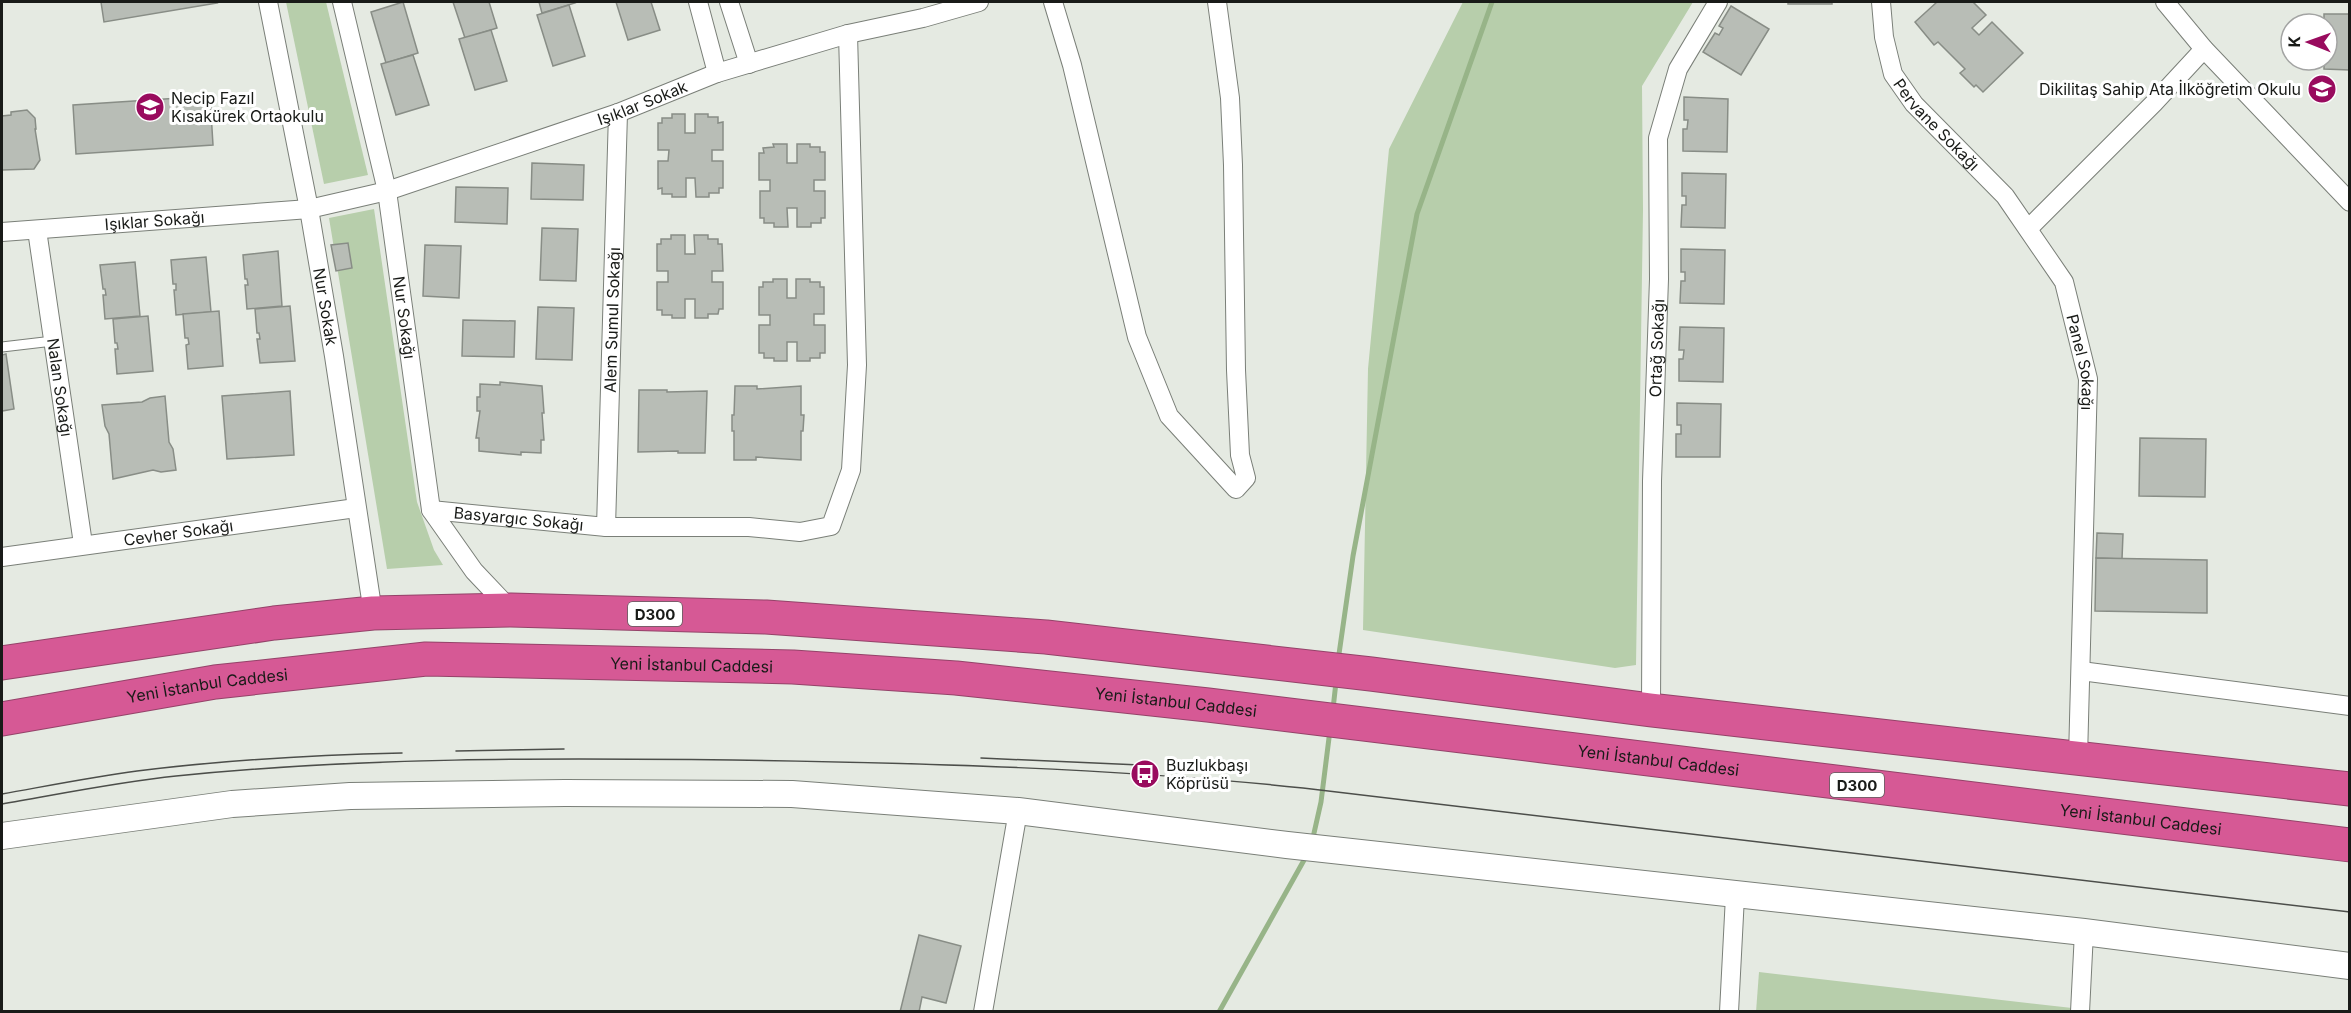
<svg xmlns="http://www.w3.org/2000/svg" width="2351" height="1013" viewBox="0 0 2351 1013" font-family="Inter,sans-serif">
<rect width="100%" height="100%" fill="#e5eae2"/>
<g fill="#b7ceab">
<polygon points="286,2 326,2 368,175 324,184"/>
<polygon points="1463,2 1693,2 1642,86 1643,210 1636,665 1615,668 1363,630 1368,369 1389,149"/>
<polygon points="374,209 417,502 434,550 443,565 387,569 329,218"/>
<polygon points="1759,972 2072,1008 2072,1012 1756,1012"/>
</g>
<g fill="none" stroke-linecap="round" stroke-linejoin="round">
<g stroke="#97b488" stroke-width="5">
<polyline points="1338,661 1353,556 1417,214 1492,2"/>
<polyline points="1333,709 1336,682"/>
<polyline points="1312,842 1321,802 1330,730"/>
<polyline points="1219,1012 1308,853"/>
</g>
</g>
<g fill="#b8bdb6" stroke="#888d86" stroke-width="1.5">
<polygon points="101,2 216,2 217,3 104,22"/>
<polygon points="403,2 418,53 386,63 371,12"/>
<polygon points="453,2 489,2 497,28 465,38"/>
<polygon points="539,2 574,2 575,3 542,13"/>
<polygon points="616,2 651,2 660,30 628,40"/>
<rect x="1788" y="2" width="44" height="2"/>
<polygon points="1937,2 1973,2 1986,15 1972,28 1979,35 1992,22 2023,53 1983,92 1976,85 1974,87 1960,73 1965,69 1938,42 1934,45 1915,22"/>
<polygon points="569,5 585,56 553,66 537,15"/>
<polygon points="1731,6 1769,29 1741,75 1703,52 1715,33 1719,35 1723,28 1719,26"/>
<polygon points="2324,14 2350,14 2350,70 2324,69 2324,60 2327,60 2327,24 2324,24"/>
<polygon points="491,30 507,81 475,90 459,39"/>
<polygon points="413,55 429,105 396,115 381,64"/>
<polygon points="210,96 213,145 76,154 73,105"/>
<polygon points="1684,97 1728,99 1727,152 1683,151 1683,129 1687,129 1688,120 1684,120"/>
<polygon points="27,110 35,118 36,129 35,129 40,160 34,169 2,170 2,116 11,115 11,112"/>
<polygon points="672,114 685,114 685,133 695,133 695,114 708,114 708,117 718,117 718,123 723,122 723,150 712,150 712,161 723,161 723,188 719,188 719,193 709,193 709,197 696,197 695,178 686,178 686,197 672,197 672,194 662,194 662,188 658,189 658,161 668,161 669,150 658,150 658,123 662,123 662,118 672,118"/>
<polygon points="773,144 787,144 787,163 797,163 797,144 810,144 810,147 820,147 820,152 825,152 825,180 814,180 814,191 825,191 825,218 821,218 821,223 811,223 811,227 797,227 797,208 787,208 788,227 774,227 774,223 764,223 764,218 760,218 760,191 770,191 770,180 759,180 759,153 764,153 763,148 774,147"/>
<polygon points="532,163 584,165 583,200 531,199"/>
<polygon points="1682,173 1726,174 1725,228 1681,227 1682,205 1686,205 1686,196 1682,196"/>
<polygon points="456,187 508,188 507,224 455,222"/>
<polygon points="542,228 578,229 576,281 540,280"/>
<polygon points="671,235 685,235 685,254 695,254 694,235 708,235 708,239 718,239 718,244 722,244 723,271 712,271 712,282 723,282 723,309 719,309 718,314 708,314 708,318 695,318 695,299 685,299 685,318 672,318 672,315 662,315 662,310 657,310 657,282 668,282 668,271 657,271 657,244 661,244 661,239 671,239"/>
<polygon points="348,243 352,268 336,271 331,245"/>
<polygon points="425,245 461,246 459,298 423,296"/>
<polygon points="1681,249 1725,250 1724,304 1680,303 1681,281 1685,281 1685,272 1681,272"/>
<polygon points="278,251 282,306 247,309 245,285 248,285 247,279 245,279 243,255"/>
<polygon points="206,257 211,312 176,315 174,290 176,290 176,284 173,284 171,260"/>
<polygon points="135,262 140,316 105,319 103,295 106,295 105,289 103,289 100,265"/>
<polygon points="773,279 787,279 787,298 796,298 796,279 810,279 810,282 820,282 820,287 824,287 824,314 814,314 814,325 825,325 825,353 820,353 820,358 810,358 810,361 797,361 797,342 787,342 787,361 774,361 774,358 764,358 764,353 759,353 759,325 770,325 770,315 759,315 759,287 763,287 763,282 773,282"/>
<polygon points="290,306 295,361 260,363 257,339 260,339 259,333 257,333 255,309"/>
<polygon points="538,307 574,308 572,360 536,359"/>
<polygon points="219,311 223,366 188,369 186,345 189,344 188,338 185,338 183,314"/>
<polygon points="148,316 153,371 117,374 115,349 118,349 117,343 115,343 113,319"/>
<polygon points="463,320 515,321 514,357 462,356"/>
<polygon points="1680,327 1724,328 1723,382 1679,381 1679,359 1683,359 1684,350 1679,350"/>
<polygon points="6,354 14,409 2,411 2,355"/>
<polygon points="500,382 542,386 544,413 542,413 544,440 541,440 541,453 521,452 521,455 479,451 479,438 476,438 480,411 477,411 477,397 480,397 480,384 500,385"/>
<polygon points="735,386 757,386 757,389 801,386 801,415 804,415 803,431 801,431 801,460 756,457 756,460 734,460 734,431 732,431 732,415 734,415"/>
<polygon points="639,390 667,390 667,392 707,391 705,453 678,453 678,451 638,452"/>
<polygon points="290,391 294,455 227,459 222,396"/>
<polygon points="165,396 169,442 173,449 176,470 161,472 153,470 113,479 109,434 105,426 102,405 142,402 150,398"/>
<polygon points="1677,403 1721,404 1720,457 1676,457 1676,434 1681,434 1681,425 1677,425"/>
<polygon points="2140,438 2206,439 2205,497 2139,496"/>
<polygon points="2097,533 2123,534 2122,559 2096,558"/>
<polygon points="2096,558 2207,560 2207,613 2095,611"/>
<polygon points="919,935 961,946 946,1003 922,997 919,1012 900,1012"/>
</g>
<g fill="none" stroke-linecap="round" stroke-linejoin="round">
<g stroke="#7a7f78" stroke-width="11">
<polyline id="lane" points="2,347 53,341"/>
</g>
<g stroke="#7a7f78" stroke-width="20">
<g id="street">
<path id="s1" d="M268 2 309 209 334 356 373 613"/>
<path id="s2" d="M342 2 387 191 431 510 474 571 511 610"/>
<polyline points="698,2 717,73"/>
<polyline points="729,2 749,64"/>
<polyline points="1053,2 1072,65 1137,337 1169,416 1236,489 1246,478 1240,455 1236,370 1233,165 1230,98 1217,2"/>
<path id="s3" d="M1881 2 1884 37 1893 74 1914 104 2005 196 2064 282 2088 379 2078 758"/>
<polyline points="2165,2 2204,49 2350,202"/>
<polyline points="2028,229 2154,103 2204,49"/>
<path id="s4" d="M37 230 83 544"/>
<path id="s5" d="M2 232 309 209 387 191 618 113 717 73 848 34 923 18 979 2"/>
<path id="s6" d="M431 510 606 527H749L800 532 831 526 851 470 857 365 848 34"/>
<path id="s7" d="M606 527 618 113"/>
<path id="s8" d="M2 557 356 508"/>
<polyline points="2081,671 2350,706"/>
<path id="s9" d="M1651 710 1652 481 1659 279 1658 138 1678 69 1718 2"/>
<polyline points="983,1012 1018,811"/>
<polyline points="1729,1012 1735,896"/>
<polyline points="2080,1012 2084,932"/>
</g>
</g>
<g stroke="#7a7f78" stroke-width="28">
<polyline id="secondary" points="2,836 232,804 350,796 565,793 792,794 1018,811 1287,845 2084,932 2350,966"/>
</g>
<g stroke="#944369" stroke-width="35">
<g id="highway">
<polyline points="2,663 274,623 373,613 511,610 766,617 1046,637 1371,674 1651,710 2350,789"/>
<path id="s10" d="M2 719 215 682 426 659 793 667 956 678 1208 705 2350 845"/>
</g>
</g>
<use href="#lane" stroke="#fff" stroke-width="9"/>
<use href="#street" stroke="#fff" stroke-width="18"/>
<use href="#secondary" stroke="#fff" stroke-width="26"/>
<use href="#highway" stroke="#d65995" stroke-width="33"/>
<g stroke="#4c4e4a" stroke-width="1.5">
<polyline points="456,751 564,749"/>
<polyline points="981,758 1140,765"/>
<path d="M2 794C47 786 92 777 137 771 225 760 314 755 402 753"/>
<path d="M2 804C60 794 118 782 176 776 362 757 547 758 733 760 923 763 1114 768 1303 788L2350 912"/>
</g>
</g>
<defs>
<g id="school-disc" transform="scale(1.5)"><circle r="9.5" fill="#990b5e" stroke="#fff"/><path d="M0-5L7-2L0 1L-7-2ZM-4 1L0 2.5L4 1V4Q0 6-4 4Z" fill="#fff"/></g>
<g id="bus-disc" transform="scale(1.5)"><circle r="9.5" fill="#990b5e" stroke="#fff"/><path d="M-5-6H5V4H4V6H2V4H-2V6H-4V4H-5ZM-3.5-4V0h7V-4ZM-3.5 1.2v1.5H-2V1.2ZM2 1.2v1.5H3.5V1.2Z" fill="#fff"/></g>
</defs>
<g fill-rule="evenodd">
<use href="#school-disc" x="2322" y="89"/>
<use href="#school-disc" x="150" y="107"/>
<use href="#bus-disc" x="1145" y="774"/>
</g>
<g text-anchor="middle" dominant-baseline="central" stroke-width="6" stroke-linejoin="round" paint-order="stroke">
<g fill="#fff" stroke="#5e5f5d" stroke-width="1.5">
<rect x="628" y="602" width="54" height="24" rx="4.5"/>
<rect x="1830" y="773" width="54" height="24" rx="4.5"/>
</g>
<g font-size="15" font-weight="bold" fill="#191b18">
<text x="655" y="614">D300</text>
<text x="1857" y="785">D300</text>
</g>
<g font-size="16" fill="#191b18" stroke="#fff" text-anchor="start">
<text x="2301" y="89" text-anchor="end">Dikilitaş Sahip Ata İlköğretim Okulu</text>
<text x="171" y="98">Necip Fazıl<tspan x="171" dy="18">Kısakürek Ortaokulu</tspan></text>
<text x="1166" y="765">Buzlukbaşı<tspan x="1166" dy="18">Köprüsü</tspan></text>
</g>
<g font-size="16" fill="#191b18" stroke="#fff">
<text stroke="none"><textPath href="#s5" startOffset="658">Işıklar Sokak</textPath></text>
<text stroke="none"><textPath href="#s3" startOffset="140">Pervane Sokağı</textPath></text>
<text stroke="none"><textPath href="#s5" startOffset="153">Işıklar Sokağı</textPath></text>
<text stroke="none"><textPath href="#s1" startOffset="310">Nur Sokak</textPath></text>
<text stroke="none"><textPath href="#s2" startOffset="322">Nur Sokağı</textPath></text>
<text stroke="none"><textPath href="#s7" startOffset="207">Alem Sumul Sokağı</textPath></text>
<text stroke="none"><textPath href="#s9" startOffset="362">Ortağ Sokağı</textPath></text>
<text stroke="none"><textPath href="#s3" startOffset="426">Panel Sokağı</textPath></text>
<text stroke="none"><textPath href="#s4" startOffset="159">Nalan Sokağı</textPath></text>
<text stroke="none"><textPath href="#s6" startOffset="88">Basyargıc Sokağı</textPath></text>
<text stroke="none"><textPath href="#s8" startOffset="178">Cevher Sokağı</textPath></text>
<text stroke="none"><textPath href="#s10" startOffset="694">Yeni İstanbul Caddesi</textPath></text>
<text stroke="none"><textPath href="#s10" startOffset="208">Yeni İstanbul Caddesi</textPath></text>
<text stroke="none"><textPath href="#s10" startOffset="1180">Yeni İstanbul Caddesi</textPath></text>
<text stroke="none"><textPath href="#s10" startOffset="1666">Yeni İstanbul Caddesi</textPath></text>
<text stroke="none"><textPath href="#s10" startOffset="2152">Yeni İstanbul Caddesi</textPath></text>
</g>
</g>
<rect width="2351" height="1013" fill="none" stroke="#191b18" stroke-width="6"/>
<g transform="translate(2309 42) rotate(271)"><circle r="28" fill="#ffffff" stroke="#a3a4a3" stroke-width="1.5"/>
<path d="M0-4.5L10 22L0 15L-10 22Z" fill="#990b5e"/>
<text y="-9" font-size="16" font-weight="bold" text-anchor="middle" fill="#191b18">K</text>
</g>
</svg>
